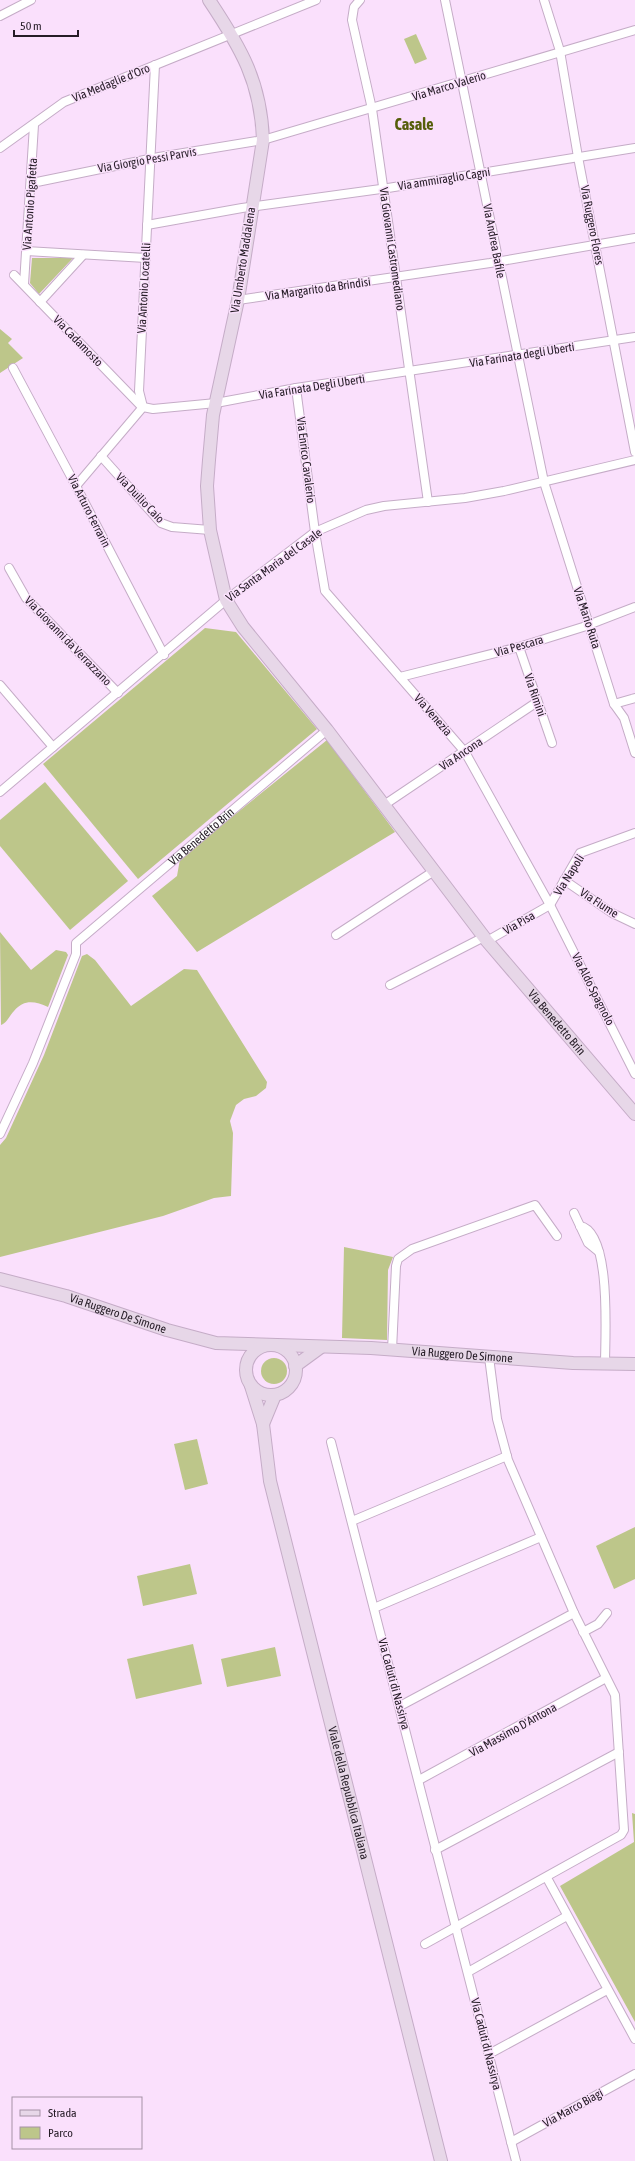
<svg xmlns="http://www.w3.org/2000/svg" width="635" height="2161" viewBox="0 0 635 2161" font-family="'Asap Condensed',sans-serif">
<rect width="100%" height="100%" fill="#fae0fc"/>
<g fill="#bdc68a">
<polygon points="416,34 427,59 415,64 404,39"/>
<polygon points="32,258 73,258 39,294 30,283"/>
<polygon points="0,329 12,339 8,343 23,358 0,373"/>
<polygon points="205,628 236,632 317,729 138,879 43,764"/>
<polygon points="327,740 395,832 197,952 152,896 177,876 180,859"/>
<polygon points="45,782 128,881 70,930 0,846 0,820"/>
<path d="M0 932 31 970 56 950 66 952 68 955 48 1007C35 1001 24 999 14 1011 9 1016 8 1022 1 1025Z"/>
<polygon points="87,954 95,960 131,1006 184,969 197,970 267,1082 266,1088 256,1096 244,1099 236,1105 230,1121 233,1133 231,1196 214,1198 163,1216 0,1257 0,1145 6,1138 44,1055 82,956"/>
<polygon points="344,1247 393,1257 388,1270 387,1340 342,1338"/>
<circle cx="274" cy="1371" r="13"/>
<polygon points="197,1439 208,1484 185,1490 174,1444"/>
<polygon points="635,1527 635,1579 614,1589 596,1546"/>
<polygon points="190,1564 197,1594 143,1606 137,1576"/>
<polygon points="193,1644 202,1684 136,1699 127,1659"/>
<polygon points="275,1647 281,1676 227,1687 221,1659"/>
<polygon points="632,1813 635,1814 635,2022 560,1886 634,1842"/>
</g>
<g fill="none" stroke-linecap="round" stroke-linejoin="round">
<g stroke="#c5acc7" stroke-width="10">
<g id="street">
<polyline points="360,0 354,7 352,20 372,109 428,502"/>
<polyline points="445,0 544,482 614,704 624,718 635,753"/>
<polyline points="544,0 560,51 578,157 635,452"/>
<polyline points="0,16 31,0"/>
<polyline points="0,148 64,102 316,0"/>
<polyline points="32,183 159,157 263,140 635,30"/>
<polyline points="147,225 242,208 388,188 635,148"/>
<polyline points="26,251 146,258"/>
<polyline points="14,275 142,407"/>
<polyline points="24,284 34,125"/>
<polyline points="238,300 490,263 635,238"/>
<polyline points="40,302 83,255"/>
<polyline points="13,368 76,486 164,655"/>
<polyline points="296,388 315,532 325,591 465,752 550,905 635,1074"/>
<polyline points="143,407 153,409 216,403 296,388 635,337"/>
<polyline points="143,407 139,391 155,65"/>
<polyline points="101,456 161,523 172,527 210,530"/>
<polyline points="76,486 143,407"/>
<polyline points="9,568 26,598 118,693"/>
<polyline points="519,647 552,743"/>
<polyline points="400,677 519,647 583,627 635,607"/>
<polyline points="0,685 53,747"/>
<polyline points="614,704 635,698"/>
<polyline points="0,792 226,600 315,532 366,510 384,506 465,498 504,491 635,460"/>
<polyline points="384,805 537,702"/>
<polyline points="564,880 612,913 635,924"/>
<polyline points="550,905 580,853 635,833"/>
<polyline points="336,935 434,871"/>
<polyline points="487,941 550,905"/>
<polyline points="390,985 484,937"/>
<path id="s1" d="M0 1134 33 1063 76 954V943L327 730"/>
<polyline points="574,1213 588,1243 599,1252"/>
<path d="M580 1226C612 1232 605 1337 605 1364"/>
<polyline points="392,1350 396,1266 398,1259 412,1249 535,1205 557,1236"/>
<polyline points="331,1442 516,2161"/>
<polyline points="352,1521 507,1456"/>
<polyline points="374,1608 541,1537"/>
<polyline points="583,1632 598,1624 607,1613"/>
<polyline points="400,1706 574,1613"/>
<polyline points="419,1780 606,1678"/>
<polyline points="435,1850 619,1752"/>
<polyline points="547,1878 635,2039"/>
<polyline points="425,1944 621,1835 624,1830 615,1695 574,1613 508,1460 497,1419 489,1357"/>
<polyline points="468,1972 567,1916"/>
<polyline points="489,2054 607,1990"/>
<polyline points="511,2142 635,2074"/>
</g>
</g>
<g stroke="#c5acc7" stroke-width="14">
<g id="secondary">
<path id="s2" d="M209 0C241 48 261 82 263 140L238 300 213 415 209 460 207 486 210 530 226 600 243 627 327 730 487 941 635 1114"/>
<path id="s3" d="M0 1279 66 1296 167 1330 216 1343 371 1348 573 1363 635 1364"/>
<circle cx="271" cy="1370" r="25"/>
<polyline points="295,1366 321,1347"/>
<path id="s4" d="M251 1386 263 1424 270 1481 441 2161"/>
<polyline points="263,1424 275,1395"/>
</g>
</g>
<use href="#street" stroke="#fff" stroke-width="8"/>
<use href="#secondary" stroke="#e7d7e8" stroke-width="12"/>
</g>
<g text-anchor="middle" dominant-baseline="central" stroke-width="3" stroke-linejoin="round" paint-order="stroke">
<g font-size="12" fill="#251c26" stroke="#fae0fc">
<text transform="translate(111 83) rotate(-22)">Via Medaglie d'Oro</text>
<text transform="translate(449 86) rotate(-17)">Via Marco Valerio</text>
<text transform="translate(147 160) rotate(-10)">Via Giorgio Pessi Parvis</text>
<text transform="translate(444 179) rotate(-9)">Via ammiraglio Cagni</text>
<text transform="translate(30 204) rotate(-86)">Via Antonio Pigafetta</text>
<text transform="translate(592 225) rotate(79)">Via Ruggero Flores</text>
<text transform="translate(494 241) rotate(79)">Via Andrea Bafile</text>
<text transform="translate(392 249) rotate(82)">Via Giovanni Castromediano</text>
<text transform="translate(243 260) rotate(-81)">Via Umberto Maddalena</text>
<text transform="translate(144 288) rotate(-87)">Via Antonio Locatelli</text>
<text transform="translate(318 289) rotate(-8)">Via Margarito da Brindisi</text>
<text transform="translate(78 341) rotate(46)">Via Cadamosto</text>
<text transform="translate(522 355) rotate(-9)">Via Farinata degli Uberti</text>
<text transform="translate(312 387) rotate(-9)">Via Farinata Degli Uberti</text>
<text transform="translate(306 460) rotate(83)">Via Enrico Cavalerio</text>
<text transform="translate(140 498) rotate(46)">Via Duilio Caio</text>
<text transform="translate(89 511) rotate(63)">Via Arturo Ferrarin</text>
<text transform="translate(274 565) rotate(-36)">Via Santa Maria del Casale</text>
<text transform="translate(587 618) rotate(72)">Via Mario Ruta</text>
<text transform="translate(68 641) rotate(46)">Via Giovanni da Verrazzano</text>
<text transform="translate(519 646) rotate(-16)">Via Pescara</text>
<text transform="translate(535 695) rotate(71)">Via Rimini</text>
<text transform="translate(433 715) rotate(49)">Via Venezia</text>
<text transform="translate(461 754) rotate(-34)">Via Ancona</text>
<text stroke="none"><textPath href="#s1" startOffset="371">Via Benedetto Brin</textPath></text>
<text transform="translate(569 875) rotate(-58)">Via Napoli</text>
<text transform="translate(599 903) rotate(33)">Via Fiume</text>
<text transform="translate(519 923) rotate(-30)">Via Pisa</text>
<text transform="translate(593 989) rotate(63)">Via Aldo Spagnolo</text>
<text stroke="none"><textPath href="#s2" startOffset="1156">Via Benedetto Brin</textPath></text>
<text stroke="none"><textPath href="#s3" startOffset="123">Via Ruggero De Simone</textPath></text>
<text stroke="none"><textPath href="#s3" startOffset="472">Via Ruggero De Simone</textPath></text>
<text transform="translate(394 1684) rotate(75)">Via Caduti di Nassirya</text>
<text transform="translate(513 1730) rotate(-29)">Via Massimo D'Antona</text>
<text stroke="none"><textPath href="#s4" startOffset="419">Viale della Repubblica Italiana</textPath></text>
<text transform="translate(486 2044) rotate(76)">Via Caduti di Nassirya</text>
<text transform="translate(573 2108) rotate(-29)">Via Marco Biagi</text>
</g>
<g font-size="16" font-weight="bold" fill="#555e0a" stroke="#fae0fc">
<text x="414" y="124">Casale</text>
</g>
</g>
<rect x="12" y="2097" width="130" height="52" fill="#fae0fc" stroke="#a592a6"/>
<rect x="20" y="2110" width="20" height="6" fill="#e7d7e8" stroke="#a592a6"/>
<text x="48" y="2117" font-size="12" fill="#251c26">Strada</text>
<rect x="20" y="2127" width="20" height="12" fill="#bdc68a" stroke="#a592a6"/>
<text x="48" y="2137" font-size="12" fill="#251c26">Parco</text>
<path d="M14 30v6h64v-6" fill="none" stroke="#251c26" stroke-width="2"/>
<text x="20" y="30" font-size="12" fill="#251c26" stroke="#fae0fc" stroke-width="3" paint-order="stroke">50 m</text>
</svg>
